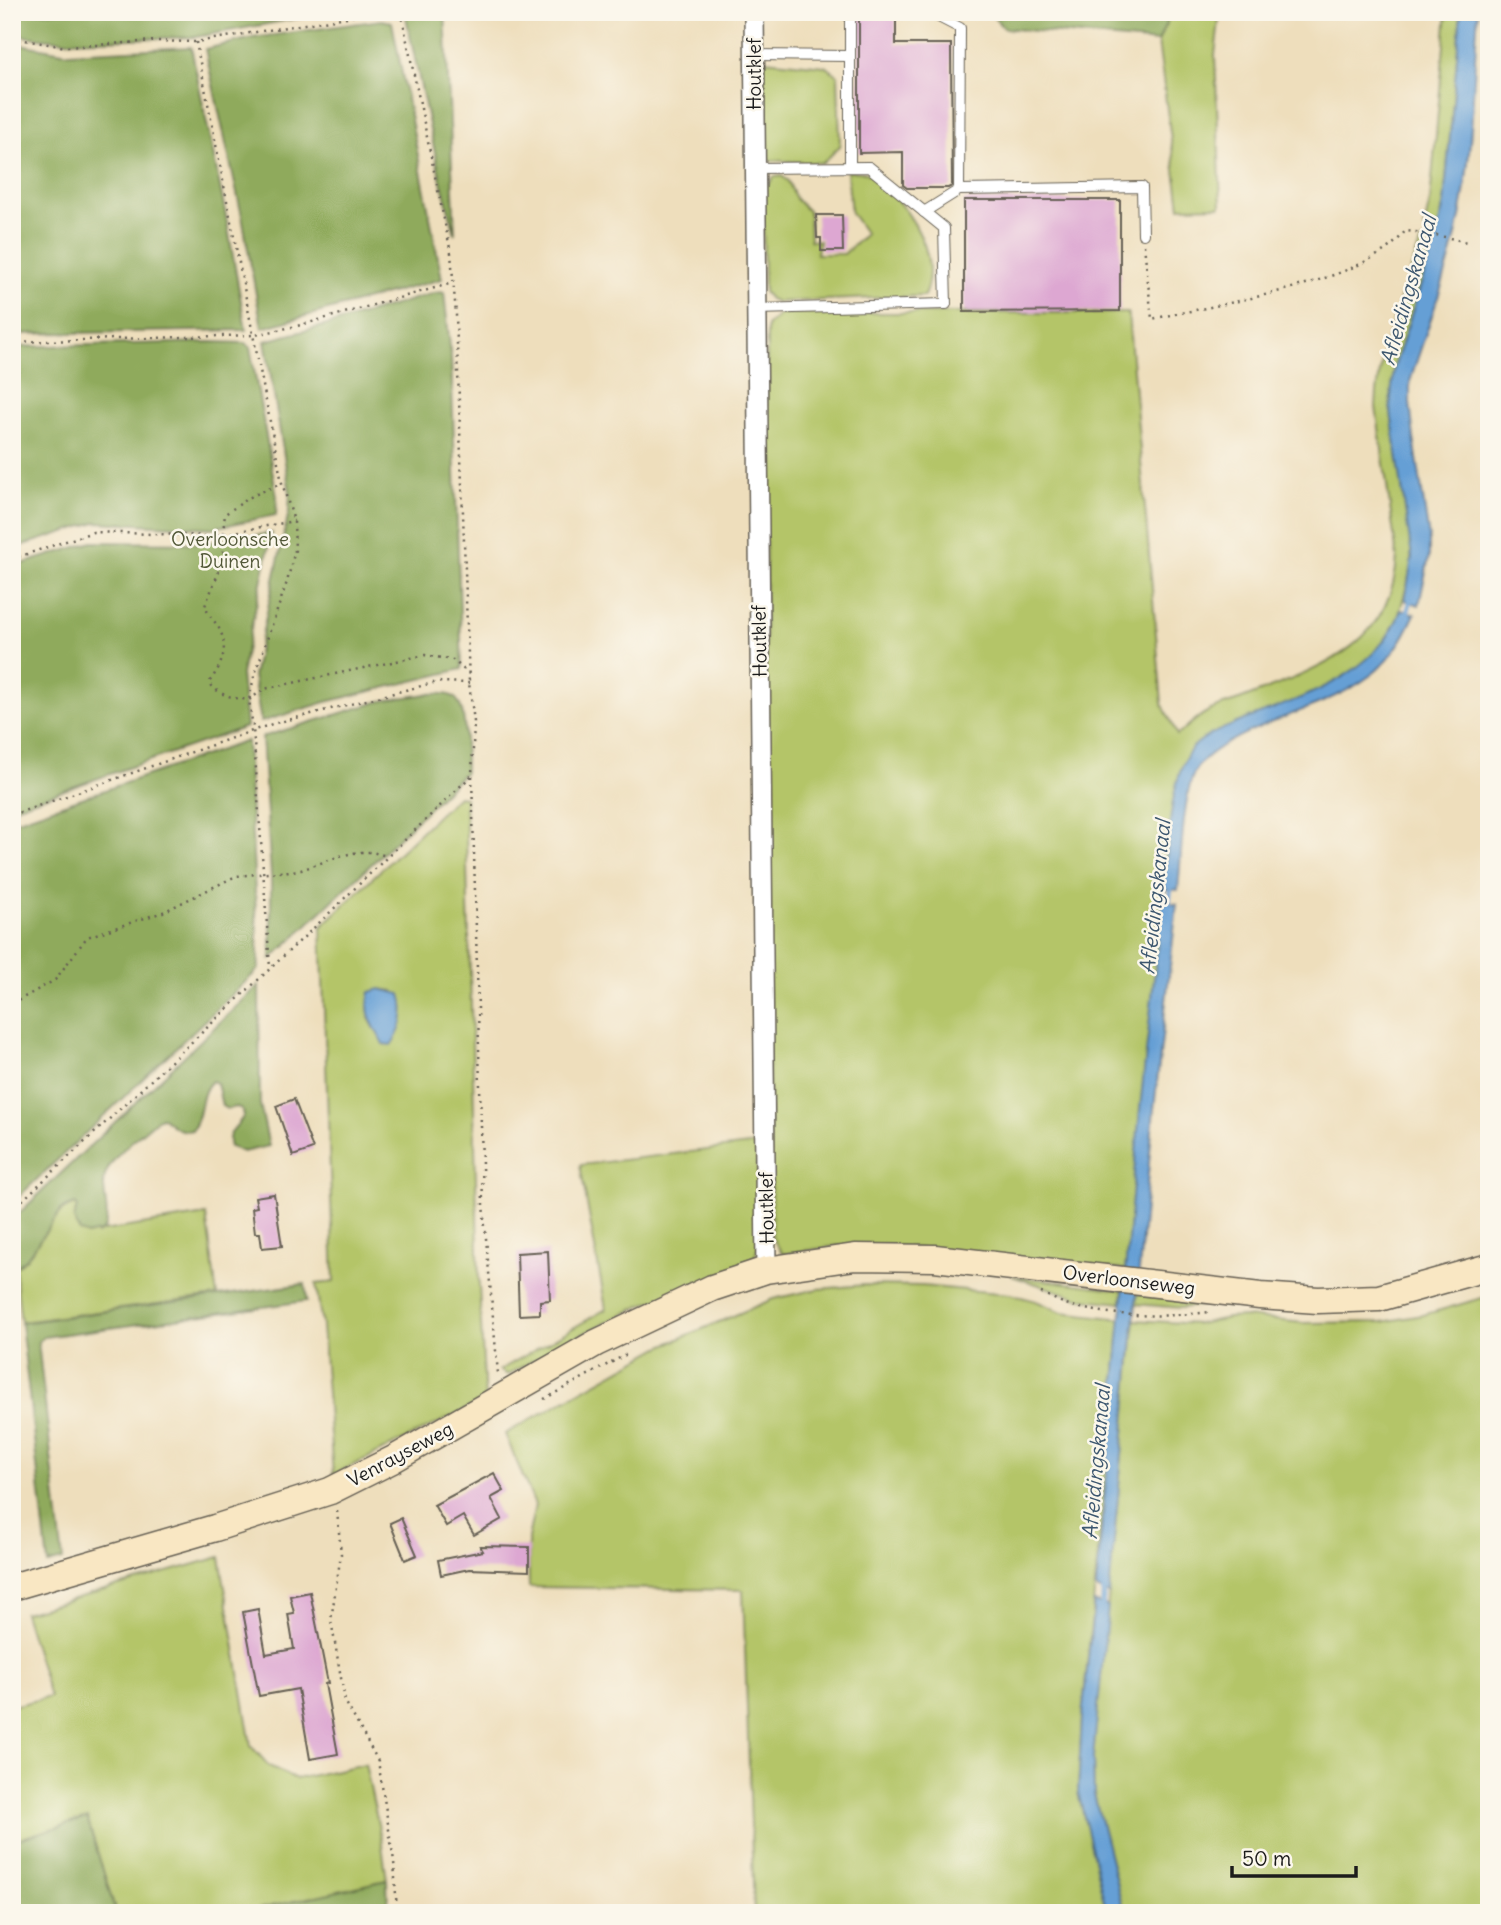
<svg xmlns="http://www.w3.org/2000/svg" width="1501" height="1925" viewBox="0 0 1501 1925" font-family="Delius,sans-serif">
<rect width="100%" height="100%" fill="#fbf7ec"/>
<filter id="ink" filterUnits="userSpaceOnUse"><feTurbulence type="fractalNoise" baseFrequency=".0143" numOctaves="2"/><feDisplacementMap in="SourceGraphic" scale="14" xChannelSelector="R" yChannelSelector="G"/><feConvolveMatrix kernelMatrix="1 2 1 2 8 2 1 2 1" color-interpolation-filters="sRGB"/></filter>
<filter id="wash" filterUnits="userSpaceOnUse"><feTurbulence type="fractalNoise" baseFrequency=".00686" numOctaves="4" result="noise"/><feDisplacementMap in="SourceGraphic" scale="28" xChannelSelector="R" yChannelSelector="G"/><feGaussianBlur stdDeviation="1.57" result="paint"/><feColorMatrix in="noise" values="0 0 0 0 0 0 0 0 0 0 0 0 0 0 0 0 0 1.4 0 .05"/><feComposite in="paint" operator="in"/></filter>
<g filter="url(#wash)">
<rect width="100%" height="100%" fill="#eedebc"/>
<g fill="#b4c568" stroke="#687042" stroke-width="2" fill-rule="evenodd">
<polygon points="1171,12 1220,12 1215,55 1221,206 1180,207 1158,42"/>
<polygon points="1447,12 1461,12 1444,203 1438,231 1424,228 1430,201"/>
<polygon points="764,60 825,66 838,75 840,146 823,163 764,160"/>
<path d="M847 171C854 172 863 171 869 174 875 177 881 185 886 189 914 215 940 258 924 296L777 302 770 299 764 292 763 206 765 188 774 177 782 176 788 181 796 199 809 212 810 240 819 241 817 254H844L866 234 851 213Z"/>
<path d="M1421 241 1434 244 1394 368 1390 406 1411 542V570L1398 618 1387 637 1373 656 1349 674 1182 767 1173 803 1125 1270 886 1245 837 1246 783 1254 772 1238 764 840 767 326 781 313H1128L1162 703 1177 735C1186 728 1196 718 1207 712 1218 706 1231 703 1242 699 1314 670 1392 649 1397 557L1376 407C1378 349 1403 295 1421 241Z"/>
<path d="M458 796 465 797 479 1285 485 1400 333 1475 322 1326 316 1284 334 1282 321 927ZM380 989 394 991 375 1029 369 1018Z"/>
<polygon points="757,1144 758,1247 755,1257 744,1266 643,1305 574,1338 507,1375 500,1370 606,1309 580,1165"/>
<path d="M76 1204 78 1205 74 1219 97 1234 103 1231 206 1215 217 1296 21 1322 15 1268C39 1252 48 1210 76 1204Z"/>
<polygon points="1012,1276 1123,1290 1122,1303 1082,1299"/>
<polygon points="865,1285 922,1286 1010,1294 1036,1301 1062,1312 1121,1319 1082,1717 1078,1792 1107,1913 754,1913 743,1590 529,1587 528,1538 535,1505 505,1434 660,1347 773,1299 818,1289"/>
<polygon points="1137,1292 1222,1302 1181,1308 1136,1304"/>
<polygon points="1489,1296 1489,1898 1483,1913 1124,1913 1094,1794 1093,1757 1135,1320 1198,1324 1228,1318 1246,1317 1303,1323 1382,1322 1423,1315"/>
<polygon points="220,1557 251,1746 269,1766 296,1779 365,1764 381,1838 387,1880 376,1882 375,1913 116,1913 87,1818 76,1822 12,1913 12,1706 50,1697 24,1613"/>
</g>
<g fill="#8faa5c" stroke="#56633c" stroke-width="2">
<polygon points="12,12 333,12 196,37 66,41 12,35"/>
<polygon points="405,12 445,12 455,234 441,181"/>
<polygon points="990,12 1171,12 1158,42 1003,28"/>
<polygon points="381,20 392,22 442,279 262,328 242,216 205,49 253,38"/>
<polygon points="14,43 68,53 191,47 225,211 246,330 12,334 12,44"/>
<polygon points="444,292 451,356 462,669 326,702 261,722 253,676 289,511 290,492 265,341 335,323 434,293"/>
<polygon points="211,342 245,343 250,347 277,497 276,515 213,528 96,522 12,549 12,347"/>
<polygon points="272,533 241,674 246,727 12,808 12,567 92,542 204,543"/>
<path d="M427 694C435 694 447 692 454 697 469 708 464 754 465 772L381 855 271 959V876L262 737 381 701Z"/>
<polygon points="247,741 259,969 12,1203 12,822"/>
<path d="M259 985 260 1104 269 1146 243 1152 230 1147C225 1131 238 1128 244 1115L242 1109 237 1107 227 1109 222 1106 217 1083 212 1081C198 1094 204 1115 192 1130 179 1133 171 1125 162 1117L159 1118C143 1132 106 1159 104 1181 103 1198 111 1214 103 1231L87 1235 80 1232 74 1220 77 1205 75 1204 62 1209 27 1258 15 1268 12 1220Z"/>
<polygon points="305,1284 307,1301 44,1337 38,1342 63,1560 48,1564 21,1323"/>
<polygon points="87,1818 116,1913 12,1913 12,1841"/>
<polygon points="387,1880 388,1913 241,1913"/>
</g>
<g fill="#659fd5" stroke="#405e78" stroke-width="2">
<path d="M1461 12H1478C1473 80 1473 150 1460 217 1449 273 1427 327 1410 382V403L1414 438 1429 538V557L1419 605 1405 600 1412 557 1390 406 1394 368 1434 244 1444 203Z"/>
<path d="M1401 610 1415 614C1405 636 1390 661 1371 675 1359 684 1343 693 1329 699 1296 715 1209 739 1194 773 1183 797 1181 861 1178 890L1163 889C1168 852 1169 777 1192 748 1204 735 1223 729 1239 722 1300 697 1376 678 1401 610Z"/>
<polygon points="1162,903 1177,904 1154,1109 1109,1594 1096,1589 1140,1108"/>
<path d="M380 989 401 994C407 1011 402 1031 391 1045L383 1044C373 1023 364 1016 370 992Z"/>
<polygon points="1094,1602 1108,1607 1093,1757 1094,1794 1124,1913 1107,1913 1078,1792 1082,1717"/>
</g>
<g fill="none" stroke-linecap="round" stroke-linejoin="round">
<g stroke="#659fd5" stroke-width="5">
<polyline points="1406,617 1412,596"/>
<polyline points="1168,910 1171,885"/>
<polyline points="1102,1610 1104,1585"/>
</g>
</g>
<g id="blocks">
<g fill="#dda7d2">
<polygon points="859,18 896,18 896,44 951,44 952,186 948,188 907,188 903,185 903,152 859,153"/>
<polygon points="964,200 1120,200 1120,311 964,312"/>
<polygon points="816,215 842,215 843,251 821,251 821,238 817,238"/>
<polygon points="294,1099 313,1149 293,1156 276,1106"/>
<polygon points="274,1194 282,1246 262,1248 260,1233 255,1233 252,1208 257,1207 255,1197"/>
<polygon points="548,1251 550,1300 540,1301 540,1314 519,1315 517,1253"/>
<polygon points="494,1473 504,1491 491,1498 502,1519 474,1535 463,1516 446,1526 434,1505"/>
<polygon points="401,1518 417,1555 405,1560 390,1523"/>
<polygon points="480,1546 529,1547 529,1571 469,1569 441,1575 438,1560 483,1551"/>
<polygon points="310,1592 328,1683 325,1684 338,1754 310,1759 298,1689 259,1696 243,1612 258,1609 266,1654 294,1649 288,1614 294,1613 290,1596"/>
</g>
</g>
</g>
<g filter="url(#ink)">
<use href="#blocks" fill-opacity="0" stroke="#666054" stroke-width="2"/>
<g fill="none" stroke-linecap="round" stroke-linejoin="round">
<g stroke="#666054" stroke-width="12">
<g id="lane">
<polyline points="929,12 960,28 959,190"/>
<polyline points="754,55 850,56"/>
<polyline points="850,167 850,21 853,12"/>
<polyline points="755,168 869,167 944,228 946,304 756,309"/>
<polyline points="924,212 959,190 1142,187 1143,234"/>
</g>
</g>
<g stroke="#666054" stroke-width="22">
<polyline id="street" points="754,12 766,1270"/>
</g>
<g stroke="#666054" stroke-width="29">
<polyline id="secondary" points="12,1587 215,1528 330,1491 392,1460 596,1343 712,1288 766,1270 855,1257 935,1258 1260,1296 1318,1300 1379,1298 1489,1267"/>
</g>
<g stroke="#666054" stroke-width="2.5" stroke-dasharray="2 5" stroke-linecap="butt">
<polyline points="401,12 451,253 456,315 469,683 474,722 472,775 483,1204 498,1374"/>
<polyline points="12,38 66,47 155,41 196,42 377,12"/>
<polyline points="196,42 282,483 294,521 295,550 287,582 254,677 249,700 253,728 270,968"/>
<path d="M1144 245 1152 319C1213 305 1371 282 1405 231L1427 233 1467 242"/>
<polyline points="12,342 255,335 301,325 453,283"/>
<polyline points="223,533 225,514 252,496 282,483"/>
<path d="M212 536 224 544C223 567 213 585 205 606 208 614 212 618 217 625 230 645 223 665 209 682 218 696 234 698 249 700L264 689 425 655 453 660 469 674"/>
<polyline points="12,559 93,532 212,536 294,521"/>
<polyline points="12,815 272,724 437,682 469,683"/>
<polyline points="12,1004 55,980 87,937 163,912 236,876 301,870 340,856 358,852 372,852 387,856"/>
<polyline points="12,1210 319,923 472,775"/>
<path d="M1041 1293C1049 1296 1057 1301 1066 1304 1108 1317 1166 1318 1209 1312"/>
<polyline points="544,1399 627,1354"/>
<polyline points="337,1511 341,1554 331,1620 345,1701 378,1761 394,1861 397,1913"/>
</g>
<use href="#lane" stroke="#fff" stroke-width="10"/>
<use href="#street" stroke="#fff" stroke-width="19"/>
<use href="#secondary" stroke="#f9e7c3" stroke-width="26"/>
</g>
</g>
<g text-anchor="middle" dominant-baseline="central" stroke-width="5" stroke-linejoin="round" paint-order="stroke">
<g font-size="19" fill="#1c1c1c" stroke="#fbf7ec">
<text transform="translate(754 74) rotate(-90)">Houtklef</text>
<text transform="translate(759 641) rotate(-91)">Houtklef</text>
<text transform="translate(766 1208) rotate(-91)">Houtklef</text>
<text transform="translate(1129 1280) rotate(7)">Overloonseweg</text>
<text transform="translate(400 1454) rotate(-28)">Venrayseweg</text>
</g>
<g font-size="19" fill="#515737" stroke="#fbf7ec">
<text x="230" y="539">Overloonsche<tspan x="230" dy="22">Duinen</tspan></text>
</g>
<g font-size="21" font-style="italic" fill="#3d576f" stroke="#fbf7ec">
<text transform="translate(1408 290) rotate(-74)">Afleidingskanaal</text>
<text transform="translate(1155 897) rotate(-84)">Afleidingskanaal</text>
<text transform="translate(1096 1462) rotate(-85)">Afleidingskanaal</text>
</g>
</g>
<rect width="1501" height="1925" fill="none" stroke="#fbf7ec" stroke-width="42"/>
<path d="M1232 1866v10h124v-10" fill="none" stroke="#1c1c1c" stroke-width="3.5"/>
<text x="1242" y="1866" font-size="21" fill="#1c1c1c" stroke="#fbf7ec" stroke-width="5" paint-order="stroke">50 m</text>
</svg>
